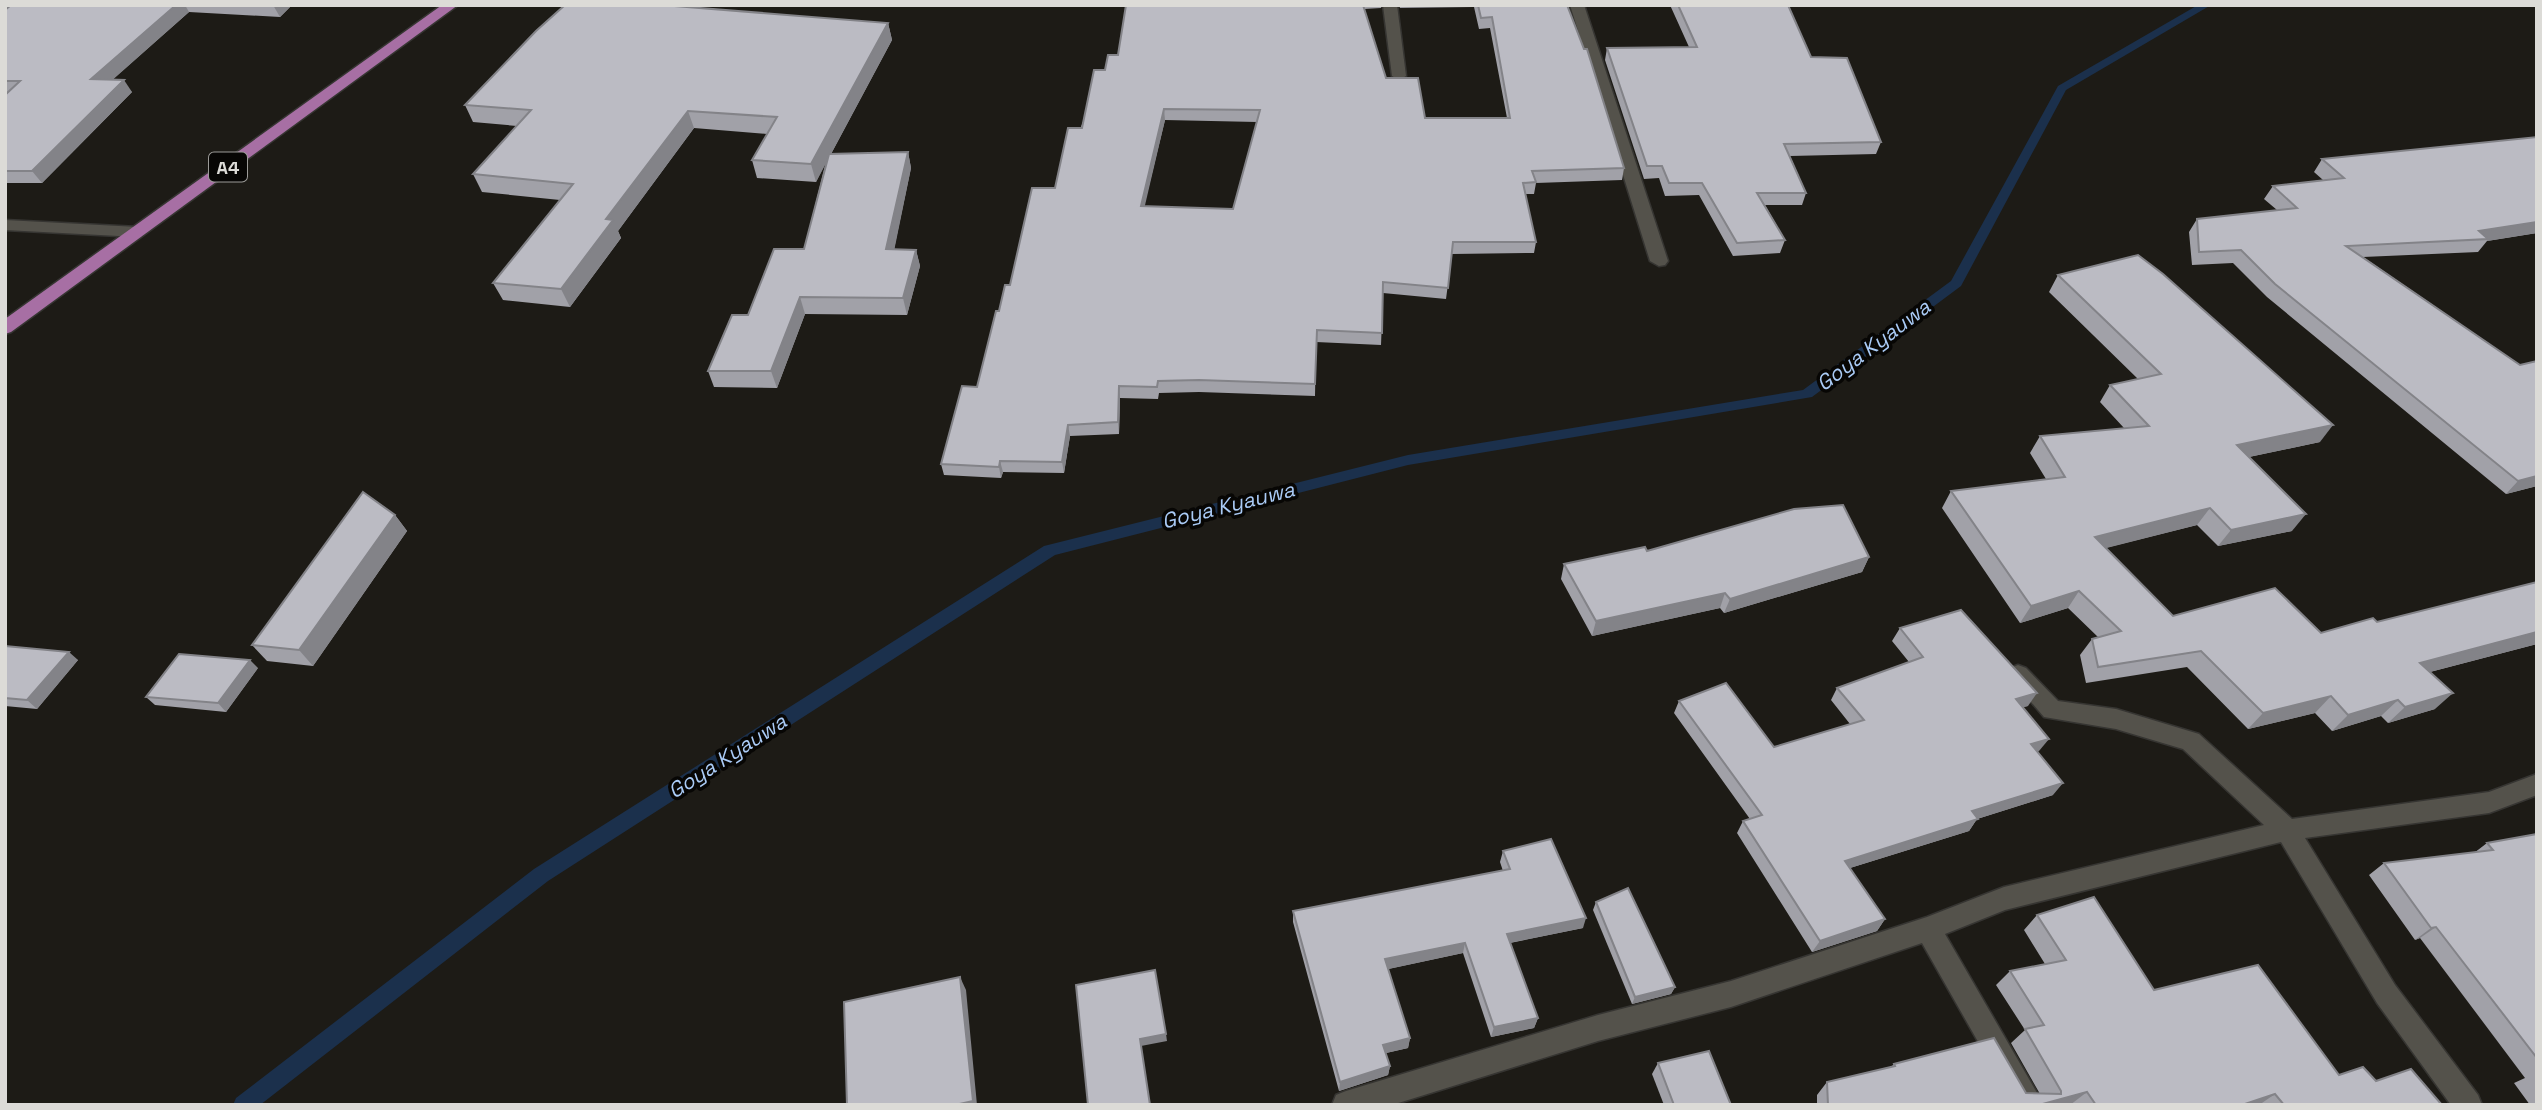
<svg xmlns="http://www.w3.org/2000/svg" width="2542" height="1110" viewBox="0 0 2542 1110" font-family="'Space Grotesk',sans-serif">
<rect width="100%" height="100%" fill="#1d1b16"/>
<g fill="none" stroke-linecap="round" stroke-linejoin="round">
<polygon fill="#1b304c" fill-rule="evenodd" points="2198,5 2211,5 2066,90 1961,286 1812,397 1408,465 1055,555 548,881 260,1105 233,1105 236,1098 534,869 1044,546 1408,455 1803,390 1951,281 2058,86"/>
<g stroke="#363532" stroke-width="3">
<g id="minor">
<polygon points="1383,5 1397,5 1406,76 1399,80 1392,76"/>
<polygon points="1570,5 1584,5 1668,261 1665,265 1659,266 1650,261"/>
<polygon points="5,220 138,227 146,232 138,237 5,230"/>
<polygon points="2018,665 2026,668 2058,701 2116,709 2199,734 2292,819 2489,792 2537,774 2537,795 2489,813 2305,838 2395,985 2478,1095 2482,1105 2451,1105 2377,1003 2281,842 2005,910 1945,934 2044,1105 2014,1105 1922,943 1731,1007 1598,1041 1392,1105 1332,1105 1336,1095 1346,1091 1598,1015 1731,981 1927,917 2004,887 2264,825 2183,749 2116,729 2044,717 2007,674 2010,668"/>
</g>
</g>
<g stroke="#363532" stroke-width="3">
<polygon id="trunk" points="442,5 458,5 11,332 5,334 5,319"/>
</g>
<use href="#minor" fill="#54524b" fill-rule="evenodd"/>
<use href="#trunk" fill="#a76fa4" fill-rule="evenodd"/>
</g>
<g fill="#a1a1a8" fill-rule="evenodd">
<polygon points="5,5 292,5 280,17 189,12 113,79 132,92 42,183 5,183 5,95 8,93 5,93"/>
<path d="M1126 5H1382L1381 8 1364 9 1386 78 1425 118H1507L1490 28 1479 29 1474 7 1400 8 1399 5H1567L1624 168 1622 180 1536 183 1534 194H1525L1536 242 1534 253 1452 254 1446 299 1383 293 1381 345 1316 342 1315 396 1199 392 1159 393 1158 399 1120 398 1119 434 1070 436 1064 473 1003 472 1001 478 944 475 941 464 977 387 999 311 1055 188 1105 70 1118 55ZM1165 120 1257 122 1233 209 1144 206Z"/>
<polygon points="1670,5 1788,5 1811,57 1881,142 1876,154 1790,156 1806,193 1802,205 1765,205 1785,240 1780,253 1733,256 1699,195 1665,196 1659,178 1644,179 1605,60 1607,48 1689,47"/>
<polygon points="888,23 892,40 831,154 908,152 911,168 894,249 916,250 920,266 907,315 805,314 777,388 714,387 708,371 748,315 804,249 826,162 816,182 757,178 752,160 767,134 694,128 618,231 621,238 570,307 503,300 493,283 560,200 482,192 473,174 517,126 473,122 465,105"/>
<polygon points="2537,137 2537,233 2487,241 2478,252 2363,257 2520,365 2537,361 2537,486 2506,494 2267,297 2233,263 2192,265 2189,232 2197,219 2277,210 2264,199 2273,186 2323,180 2314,172 2322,159"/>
<polygon points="2058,275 2320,442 2249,457 2292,531 2218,546 2197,525 2105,548 2173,616 2321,633 2377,622 2537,644 2430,672 2435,709 2388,723 2381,716 2332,731 2315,713 2248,729 2187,667 2086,683 2080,655 2092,639 2098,637 2068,608 2020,623 1942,508 1951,491 2046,479 2030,453 2040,436 2124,428 2100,402 2110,385 2138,379 2049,292"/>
<polygon points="395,515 407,531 313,666 267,661 252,645"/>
<polygon points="1647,551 1869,557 1862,572 1724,613 1720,608 1592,636 1561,579 1564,564"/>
<polygon points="1900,628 2028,706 2023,707 2039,751 2037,752 2053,795 1977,819 1969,831 1850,868 1885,919 1877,931 1812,952 1737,833 1743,821 1750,819 1674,713 1679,701 1774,747 1850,724 1831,700 1837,688 1909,662 1892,641"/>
<polygon points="5,646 78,660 37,709 5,706"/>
<polygon points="258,668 226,712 155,705 146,697"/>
<polygon points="2537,834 2537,1105 2530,1105 2514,1083 2525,1078 2420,938 2415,940 2369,875 2384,863 2474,853 2487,843"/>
<polygon points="1503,851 1583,928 1510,943 1538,1018 1534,1028 1491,1037 1463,953 1388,969 1410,1038 1408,1048 1386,1053 1390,1066 1388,1075 1339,1091 1293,922 1293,911 1503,871 1500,862"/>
<polygon points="1596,902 1675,987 1671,994 1632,1004 1593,910"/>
<polygon points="2037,915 2154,990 2339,1075 2376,1081 2442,1105 1817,1105 1817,1095 1827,1082 1891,1067 1894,1064 2026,1093 2040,1094 2011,1043 2025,1030 1996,985 2010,971 2045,964 2024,930"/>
<polygon points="1658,1063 1731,1105 1664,1105 1652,1074"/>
</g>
<g fill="#838388">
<polygon points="176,5 185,5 189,12 100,91 91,79"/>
<polygon points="273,5 292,5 280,17"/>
<polygon points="888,23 892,40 816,182 811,164"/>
<polygon points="124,80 132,92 42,183 32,171"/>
<polygon points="1164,109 1165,120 1142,218 1141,206"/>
<polygon points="688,111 694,128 618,231 621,238 570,307 561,289 606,219"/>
<polygon points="908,152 911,168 891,266 886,249"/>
<polygon points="2537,222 2537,233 2487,241 2488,239 2479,231"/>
<polygon points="916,250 920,266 907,315 903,298"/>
<polygon points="800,297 805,314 777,388 771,371"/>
<polygon points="1119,386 1120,398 1119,434 1118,422"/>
<polygon points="1068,425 1070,436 1064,473 1062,462"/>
<polygon points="2333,425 2320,442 2225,462 2237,445"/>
<polygon points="1000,461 1003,472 1001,478 999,467"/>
<polygon points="2537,476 2537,486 2506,494 2518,481"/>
<polygon points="2210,508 2197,525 2083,554 2095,537"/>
<polygon points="2306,514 2292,531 2218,546 2231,530"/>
<polygon points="395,515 407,531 313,666 299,650"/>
<polygon points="1869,557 1862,572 1724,613 1730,599"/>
<polygon points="2079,591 2068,608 2020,623 2031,606"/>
<polygon points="1725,593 1720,608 1592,636 1596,621"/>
<polygon points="2537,632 2537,644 2403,679 2420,663"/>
<polygon points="69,652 78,660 37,709 27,700"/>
<polygon points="250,660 258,668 226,712 218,703"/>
<polygon points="2037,693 2028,706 2007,711 2016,699"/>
<polygon points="2453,693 2435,709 2388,723 2405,707"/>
<polygon points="2331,696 2315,713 2248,729 2263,713"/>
<polygon points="2398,700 2381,716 2332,731 2348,715"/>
<polygon points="2049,739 2039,751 2022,756 2031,744"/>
<polygon points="2063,783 2053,795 1977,819 1969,831 1837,872 1845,861 1972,811"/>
<polygon points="1586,918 1583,928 1504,944 1507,934"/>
<polygon points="1885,919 1877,931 1812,952 1820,941"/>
<polygon points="2436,927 2420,938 2415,940 2431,928"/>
<polygon points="1465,943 1463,953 1384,970 1385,959"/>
<polygon points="960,977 966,990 977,1105 955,1105"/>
<polygon points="1675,987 1671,994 1632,1004 1635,997"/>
<polygon points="1538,1018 1534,1028 1491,1037 1494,1027"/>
<polygon points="1166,1034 1167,1041 1141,1046 1140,1039"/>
<polygon points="1410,1038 1408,1048 1382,1054 1383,1045"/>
<polygon points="1390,1066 1388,1075 1339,1091 1340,1082"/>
<polygon points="2087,1092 2070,1105 2039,1105"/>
<polygon points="2275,1094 2259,1105 2242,1105"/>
</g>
<g fill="#bbbbc3" stroke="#838388" stroke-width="2" fill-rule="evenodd">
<polygon points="11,5 176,5 91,79 124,80 32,171 5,171 5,95 20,81 5,81 5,10"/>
<polygon points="565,5 662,5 888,23 811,164 752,160 777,117 688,111 606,219 613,220 561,289 493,283 573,184 473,174 531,110 465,105 536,31"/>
<path d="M1126 5H1363L1386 78H1418L1425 118H1510L1492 17 1481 18 1478 5H1567L1584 49H1587L1624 168 1532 171 1536 182 1523 183 1536 242H1453L1448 288 1383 282 1382 333 1317 330 1315 384 1199 380 1158 381 1157 387 1119 386 1118 422 1068 425 1062 462 1000 461 999 467 941 464 962 386 977 387 996 311H999L1005 285H1010L1032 188H1055L1068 128H1082L1094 70H1105L1108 55H1118ZM1164 109 1260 110 1233 209 1141 206Z"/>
<polygon points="1678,5 1788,5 1811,57 1847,58 1881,142 1784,144 1806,193 1757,193 1785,240 1737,243 1702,183 1669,183 1662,166 1647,166 1607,48 1697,47"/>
<polygon points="2537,137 2537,222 2479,231 2488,239 2346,246 2520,365 2537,361 2537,476 2518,481 2275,284 2241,250 2199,252 2197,219 2297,208 2273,186 2344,178 2322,159"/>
<polygon points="908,152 886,249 916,250 903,298 800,297 771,371 708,371 732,315 748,315 774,249 804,249 829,154"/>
<polygon points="2138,255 2163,274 2333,425 2237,445 2306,514 2231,530 2210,508 2095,537 2173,616 2275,588 2321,633 2373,618 2377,622 2537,582 2537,632 2420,663 2453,693 2405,707 2398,700 2348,715 2331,696 2263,713 2201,651 2098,667 2092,639 2121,631 2079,591 2031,606 1951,491 2065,477 2040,436 2149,426 2110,385 2161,374 2058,275"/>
<polygon points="363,492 395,515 299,650 252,645"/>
<polygon points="1843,505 1869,557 1730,599 1725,593 1596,621 1564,564 1645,547 1647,551 1794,509"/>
<polygon points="1961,610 2037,693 2016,699 2049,739 2031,744 2063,783 1972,811 1978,819 1845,861 1885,919 1820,941 1743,821 1762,815 1679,701 1726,683 1774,747 1864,720 1837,688 1923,657 1900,628"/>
<polygon points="5,646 69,652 27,700 5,698"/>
<polygon points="179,654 250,660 218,703 146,697"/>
<polygon points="2537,834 2537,1058 2436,927 2431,928 2384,863 2493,850 2487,843"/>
<polygon points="1551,839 1586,918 1507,934 1538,1018 1494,1027 1465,943 1385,959 1410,1038 1383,1045 1390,1066 1340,1082 1293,911 1510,869 1503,851"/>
<polygon points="1628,888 1675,987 1635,997 1596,902"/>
<polygon points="2094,897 2154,990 2258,965 2339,1075 2363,1067 2376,1081 2411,1069 2442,1105 2284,1105 2275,1094 2242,1105 2096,1105 2087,1092 2039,1105 1828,1105 1827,1082 1895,1066 1894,1064 1994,1038 2026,1093 2061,1094 2061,1091 2025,1029 2044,1025 2010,971 2066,960 2037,915"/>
<polygon points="1155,970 1166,1034 1140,1039 1150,1105 1088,1105 1076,985"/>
<polygon points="960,977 973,1101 955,1105 847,1105 844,1002"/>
<polygon points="1709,1051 1731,1105 1674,1105 1658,1063"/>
</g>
<g text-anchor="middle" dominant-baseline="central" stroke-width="7" stroke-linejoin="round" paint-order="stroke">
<rect fill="#070604" stroke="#9c9b98" stroke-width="2" x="209" y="152.5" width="38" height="29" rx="5"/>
<g font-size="18" font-weight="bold" fill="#dcdbd7">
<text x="228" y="167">A4</text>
</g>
<g font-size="21" font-style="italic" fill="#aacbf6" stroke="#070604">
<text transform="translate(1873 345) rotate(-37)">Goya Kyauwa</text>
<text transform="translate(1228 505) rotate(-14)">Goya Kyauwa</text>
<text transform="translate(727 756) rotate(-33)">Goya Kyauwa</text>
</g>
</g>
<rect width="2542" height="1110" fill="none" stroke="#dcdbd7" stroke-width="14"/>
</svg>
